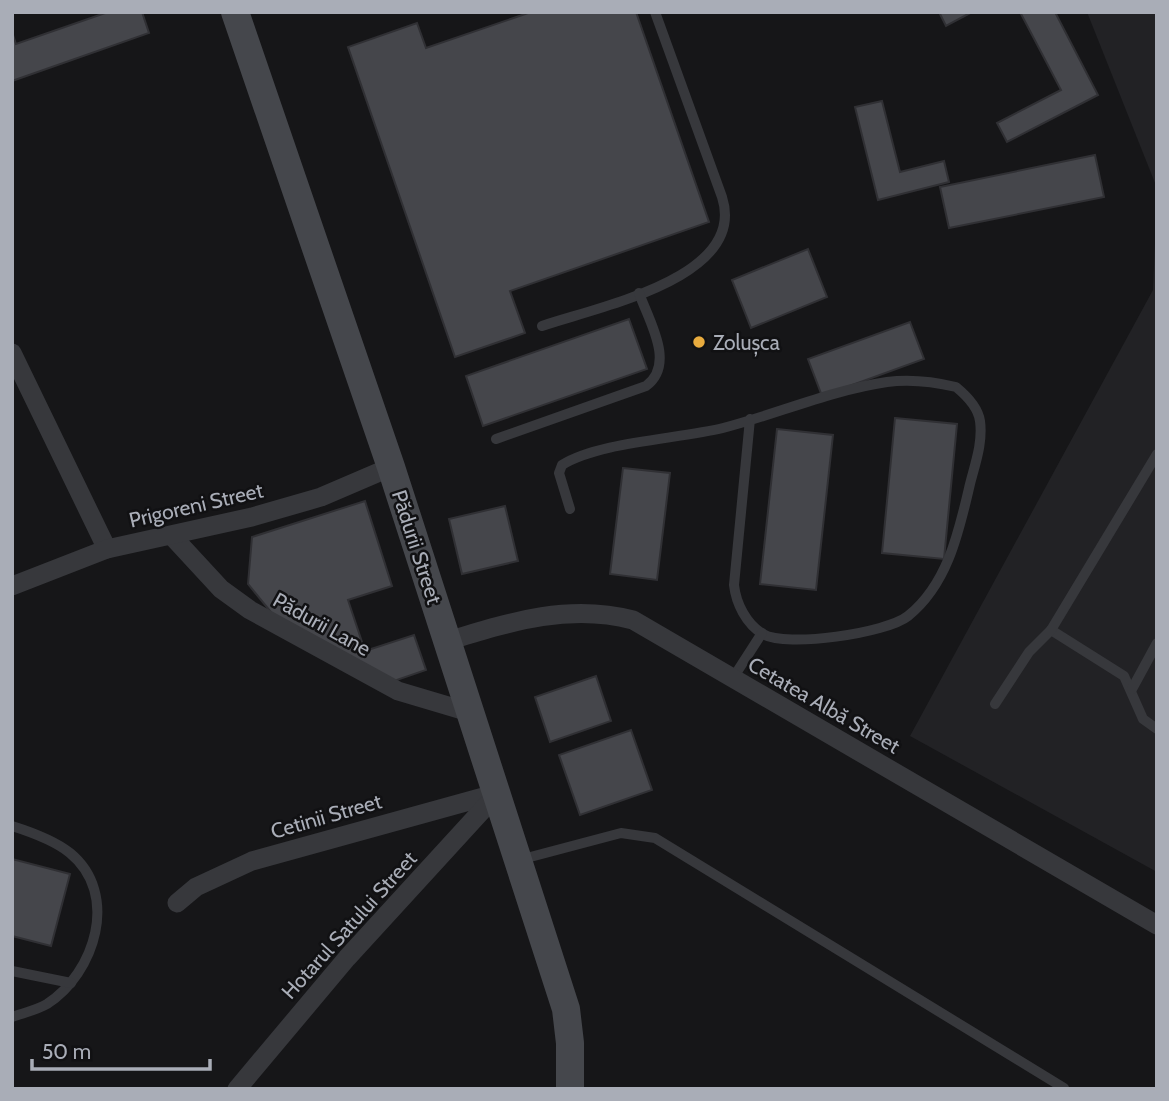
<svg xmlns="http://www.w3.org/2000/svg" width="1169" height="1101" viewBox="0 0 1169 1101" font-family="Cabin,sans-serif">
<rect width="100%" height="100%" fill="#161618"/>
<g fill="#222225">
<polygon points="1087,12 1157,12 1157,188"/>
<polygon points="1157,194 1157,872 910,736 1153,290"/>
</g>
<g fill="#45464b" stroke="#303034" stroke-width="2">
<polygon points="108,12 142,12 149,33 12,81 12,32 16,44"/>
<polygon points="531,12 636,12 709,222 510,291 525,333 455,357 348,47 417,23 426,48"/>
<polygon points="939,12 972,12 946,26"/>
<polygon points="1020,12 1055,12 1098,95 1007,142 997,123 1061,90"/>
<polygon points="882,101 900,172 944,161 949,182 878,200 855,107"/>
<polygon points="1095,155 1104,197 949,228 940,187"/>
<polygon points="808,249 827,297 751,328 732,280"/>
<polygon points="629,319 647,369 483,426 466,376"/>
<polygon points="910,322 924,359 822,396 808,359"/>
<polygon points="895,418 957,424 944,559 882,553"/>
<polygon points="777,429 833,435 816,590 760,584"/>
<polygon points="623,468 670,473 657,580 610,574"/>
<polygon points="365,501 392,586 348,600 365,651 414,635 426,670 394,681 279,622 248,584 252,537"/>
<polygon points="505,506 518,561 462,574 449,519"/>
<polygon points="596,676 611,721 550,742 535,697"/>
<polygon points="631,730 652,790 580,815 559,755"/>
<polygon points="12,859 70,874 51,946 12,936"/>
</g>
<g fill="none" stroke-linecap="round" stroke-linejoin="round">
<g stroke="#37383c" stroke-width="10">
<path d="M542 326C597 307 748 278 722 197L655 12"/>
<path d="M496 439 646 386C676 364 649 321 639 293"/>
<path d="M570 509 559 473 562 465C598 442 678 439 723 428 777 414 832 390 887 382 909 379 935 382 956 387 967 396 978 407 980 421 983 443 975 464 970 484 959 531 948 584 908 616 887 633 786 648 763 634 746 624 736 603 734 585L750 419"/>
<polyline points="1051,630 1124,676 1143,719 1157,729"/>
<polyline points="733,678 762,633"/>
<polyline points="1132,689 1157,643"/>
<polyline points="995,704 1029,652 1051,630 1157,454"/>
<path d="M12 826C31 832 54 840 70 853 120 894 95 973 47 1004 37 1010 23 1013 12 1017"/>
<polyline points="519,860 621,833 655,838 1064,1088"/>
<polyline points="12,971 71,983"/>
</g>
<g stroke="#37383c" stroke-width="19">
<polyline points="12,353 107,549"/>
<polyline points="172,536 221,589 250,610 398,691 472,713"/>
<polyline points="12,586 107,549 252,517 321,497 391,467"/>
<path d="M448 641C510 622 569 603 633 620L1157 925"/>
<polyline points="177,903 196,887 252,861 498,793"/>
<polyline points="237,1089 347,958 498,793"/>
</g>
<polyline stroke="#45474c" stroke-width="28" points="235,12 391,467 566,1009 570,1043 570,1089"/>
</g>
<circle fill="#e8ab3e" stroke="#111113" stroke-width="2.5" cx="699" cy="342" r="7"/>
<g text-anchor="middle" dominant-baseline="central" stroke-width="5" stroke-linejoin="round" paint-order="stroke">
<g font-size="21" fill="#a9adb7" stroke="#111113" text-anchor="start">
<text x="713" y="342">Zolușca</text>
</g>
<g font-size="21" fill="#a9adb7" stroke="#111113">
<text transform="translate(196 505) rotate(-13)">Prigoreni Street</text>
<text transform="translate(417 547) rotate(72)">Pădurii Street</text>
<text transform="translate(322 624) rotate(29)">Pădurii Lane</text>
<text transform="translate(824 705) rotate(30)">Cetatea Albă Street</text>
<text transform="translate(326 816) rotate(-16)">Cetinii Street</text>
<text transform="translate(349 925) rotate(-48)">Hotarul Satului Street</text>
</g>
</g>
<rect width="1169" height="1101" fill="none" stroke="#a9adb7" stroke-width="28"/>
<path d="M32 1059v10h178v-10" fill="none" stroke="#a9adb7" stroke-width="3.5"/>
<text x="42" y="1059" font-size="21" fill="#a9adb7" stroke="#111113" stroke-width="5" paint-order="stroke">50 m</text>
</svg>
